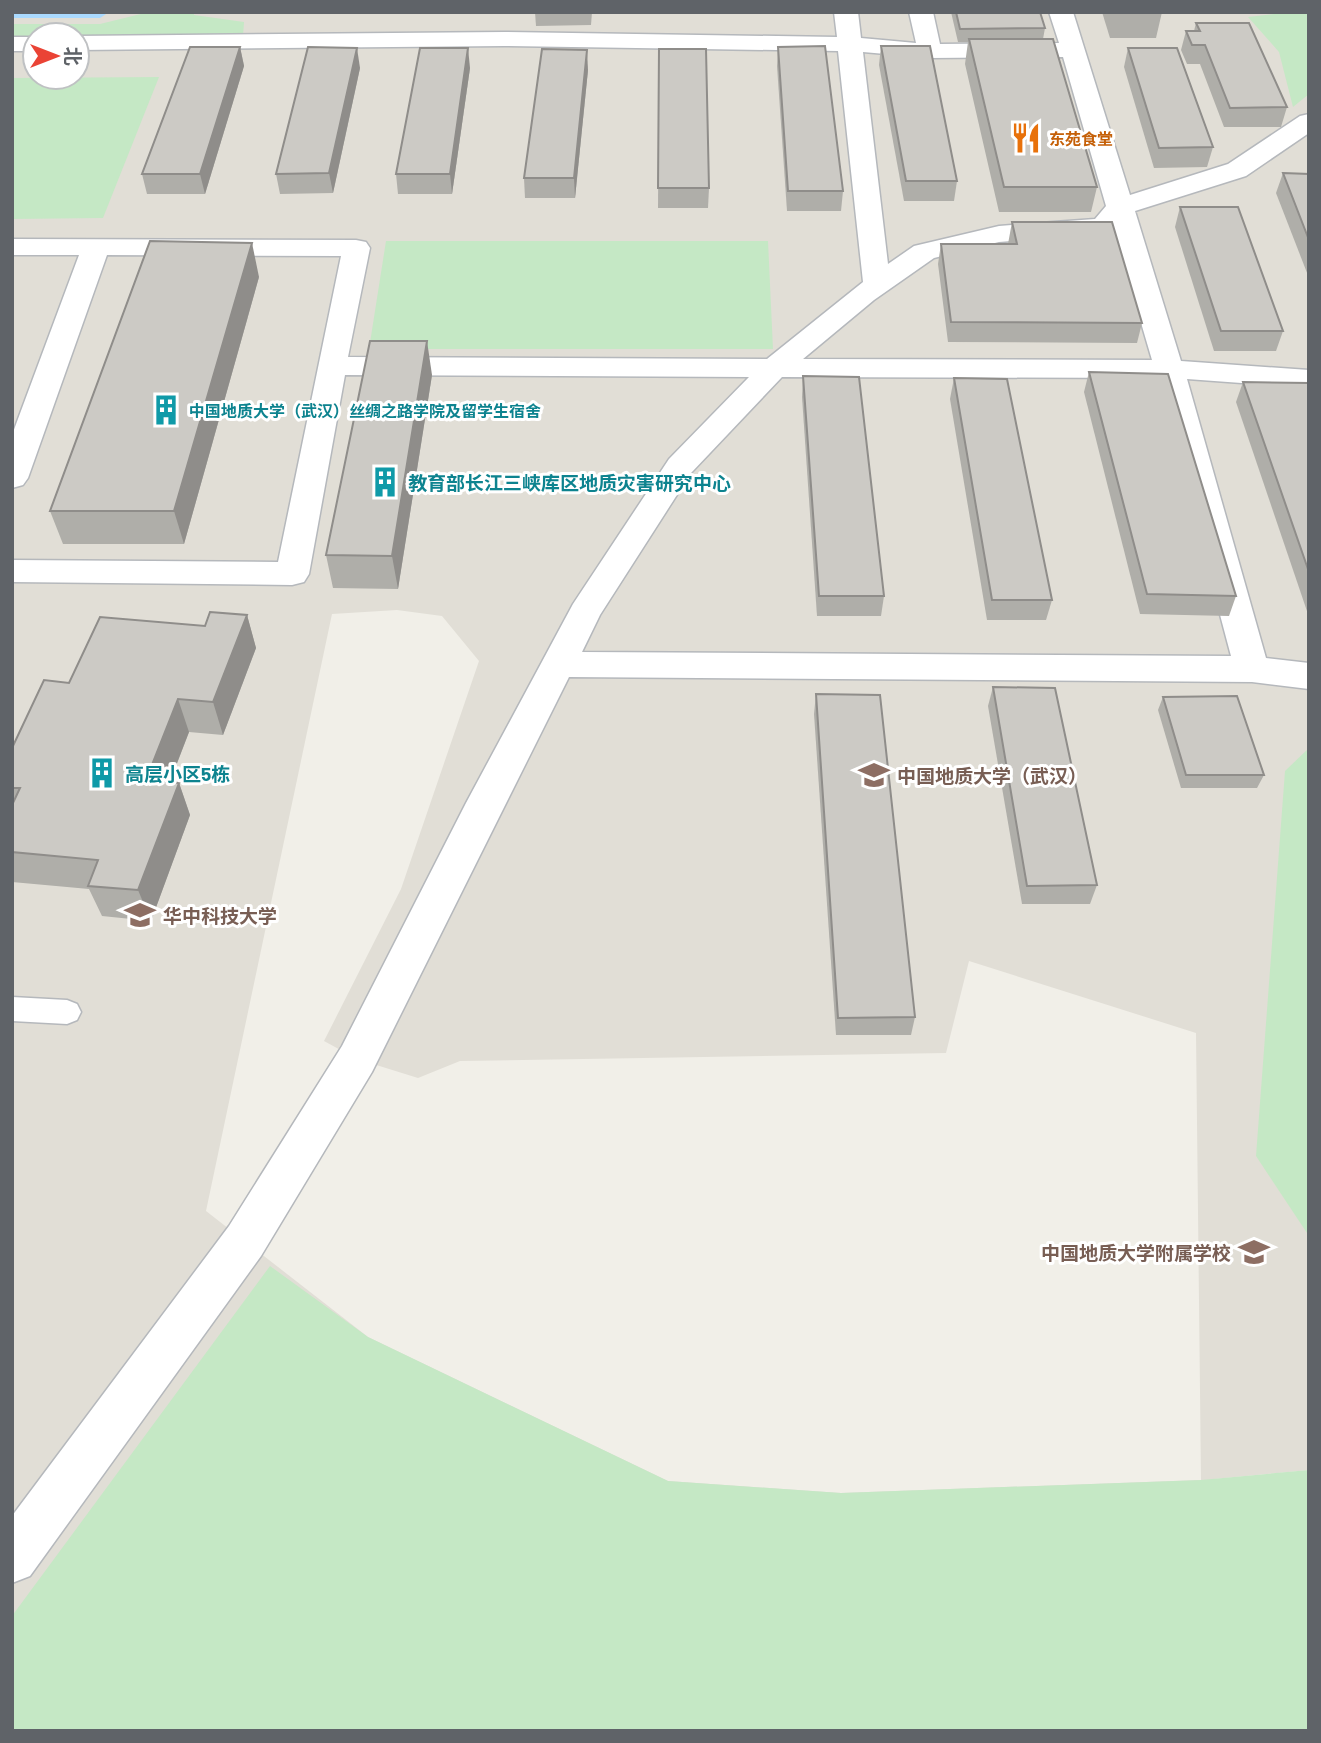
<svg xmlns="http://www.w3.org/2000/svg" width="1321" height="1743" viewBox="0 0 1321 1743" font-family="Barlow,'Noto Sans SC',sans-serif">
<rect width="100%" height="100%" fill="#f1efe8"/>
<path fill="#e1ded6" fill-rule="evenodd" d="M12 12H1309V1470L1214 1479 1309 1731H12ZM35 35H77V77H35ZM397 610 442 616 479 661 401 889 324 1041 357 1059 418 1078 460 1061 946 1053 969 961 1196 1033 1201 1480 841 1493 668 1481 368 1337 206 1211 332 614Z"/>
<g fill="#c5e8c5">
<polygon points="149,12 194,12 194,15 244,22 243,37 35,35 35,37 12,37 12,24 100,24"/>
<polygon points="1290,12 1309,12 1309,94 1293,107 1279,52 1248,17"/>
<polygon points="159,77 103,218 12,219 12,78"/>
<polygon points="386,241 768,241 773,349 369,349"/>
<polygon points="1309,748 1309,1236 1256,1156 1285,771"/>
<polygon points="270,1266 368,1337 668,1481 841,1493 1201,1480 1309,1470 1309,1731 12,1731 12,1616"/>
</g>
<polygon fill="#aadaff" points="12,12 109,12 100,18 12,18"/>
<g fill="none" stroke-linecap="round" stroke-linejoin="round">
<g stroke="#b5b8bc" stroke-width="3">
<polygon id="service" points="12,997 67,1000 77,1004 81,1012 77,1020 67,1024 12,1021"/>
</g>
<g stroke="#b5b8bc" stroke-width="3">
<g id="minor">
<path d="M834 12H858L861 38 916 43 909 12H933L940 44 1059 43 1049 12H1073L1130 195 1228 164 1300 116 1309 114V133L1246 176 1135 211 1181 361 1309 370V388L1187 379 1266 658 1309 663V689L1252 682 569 677 372 1072 261 1256 30 1576 12 1583V1516L229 1226 342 1046 466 803 573 604 669 459 749 377 345 375 309 574 304 582 292 585 12 582V560L278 562 341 256 107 255 28 478 23 485 12 488V435L79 255H12V239L356 240 366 242 370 248 348 357 767 359 863 282 838 51 504 46 77 50V36L504 32 837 37ZM863 52 930 58 1063 57 1106 206 1095 219 999 226 914 246 888 264ZM1114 231 1152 360 803 359 874 300 934 258 999 242 1103 234ZM782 377 1157 378 1231 656 582 652 600 615 691 473Z"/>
<rect x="12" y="37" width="23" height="14"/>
</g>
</g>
<use href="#service" fill="#fff" fill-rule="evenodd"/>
<use href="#minor" fill="#fff" fill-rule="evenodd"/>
</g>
<g fill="#afaea9">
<polygon points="535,12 592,12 591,25 536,26"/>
<polygon points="951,12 1040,12 1045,28 1043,39 1097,187 1091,212 999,212 965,64 968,42 958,42"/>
<polygon points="1102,12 1162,12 1156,38 1110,38"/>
<polygon points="1196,23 1287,107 1281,127 1224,127 1200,64 1187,64 1181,50 1186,31 1194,31"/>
<polygon points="881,46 957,181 954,201 904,201 879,65"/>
<polygon points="240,47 244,66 205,194 147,194 142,174"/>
<polygon points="778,47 843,191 841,211 787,211 777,66"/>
<polygon points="1128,48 1213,147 1207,167 1154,168 1124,67"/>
<polygon points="659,49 709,188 708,208 658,208"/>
<polygon points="360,68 333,193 280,194 276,174"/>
<polygon points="470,68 452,194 398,194 396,174"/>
<polygon points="588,70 575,198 525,198 524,178"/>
<polygon points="1283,173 1309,174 1309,278 1276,193"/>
<polygon points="1180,207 1283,331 1276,351 1214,351 1175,227"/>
<polygon points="1012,222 1142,323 1137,343 948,342 938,264 941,244 1008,244"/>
<polygon points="259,277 184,544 63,544 50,511"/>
<polygon points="1089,372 1236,596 1229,616 1140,614 1084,392"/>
<polygon points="432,375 398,589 333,588 326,555"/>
<polygon points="803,376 884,596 881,616 817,616 802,397"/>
<polygon points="954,378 1052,600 1046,620 987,620 950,399"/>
<polygon points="1243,382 1309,383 1309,617 1236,402"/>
<polygon points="247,615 256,648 223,735 189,732 170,782 179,783 190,815 151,921 102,916 89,889 12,882 12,748 205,626"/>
<polygon points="993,687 1097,885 1090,904 1022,904 988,706"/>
<polygon points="816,694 915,1017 911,1035 836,1035 814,714"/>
<polygon points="1163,697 1264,775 1257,788 1181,788 1158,710"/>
</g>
<g fill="#8f8d8a">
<polygon points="240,47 244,66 205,194 200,174"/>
<polygon points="357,48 360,68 333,193 329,173"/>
<polygon points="468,48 470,68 452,194 450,174"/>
<polygon points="587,50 588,70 575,198 574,178"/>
<polygon points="252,243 259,277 184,544 174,511"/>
<polygon points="427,341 432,375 398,589 392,556"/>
<polygon points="247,615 256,648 223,735 213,702"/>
<polygon points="178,699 189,732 158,812 146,780"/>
<polygon points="179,783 190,815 151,921 138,890"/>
</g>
<g fill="#cccac5" stroke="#8f8d8a" stroke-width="2">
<polygon points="956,12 1040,12 1045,28 960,29"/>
<polygon points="1196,23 1249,23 1287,107 1230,108 1205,45 1192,45 1186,31 1200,31"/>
<polygon points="969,39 1053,39 1097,187 1004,187"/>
<polygon points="825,46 843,191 788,191 778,47"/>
<polygon points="881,46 930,46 957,181 906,181"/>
<polygon points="190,47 240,47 200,174 142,174"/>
<polygon points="308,47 357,48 329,173 276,174"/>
<polygon points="420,48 468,48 450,174 396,174"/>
<polygon points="1128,48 1177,48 1213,147 1159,148"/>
<polygon points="542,49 587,50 574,178 524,178"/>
<polygon points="659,49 706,49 709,188 658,188"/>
<polygon points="1283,173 1309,174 1309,240"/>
<polygon points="1180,207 1238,207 1283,331 1221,331"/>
<polygon points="1012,222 1112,222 1142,323 951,322 941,244 1017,244"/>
<polygon points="150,241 252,243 174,511 50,511"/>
<polygon points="370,341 427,341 392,556 326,555"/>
<polygon points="1089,372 1168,374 1236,596 1147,594"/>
<polygon points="803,376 859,377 884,596 819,596"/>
<polygon points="954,378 1007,379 1052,600 992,600"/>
<polygon points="1243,382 1309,383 1309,572"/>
<polygon points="210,612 247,615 213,702 178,699 146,780 179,783 138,890 88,886 98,860 12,852 12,805 20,788 12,788 12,748 44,680 69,683 100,617 205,626"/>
<polygon points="993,687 1055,688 1097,885 1027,886"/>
<polygon points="816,694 880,695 915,1017 838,1018"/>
<polygon points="1237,696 1264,775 1186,775 1163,697"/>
</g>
<defs>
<g id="restaurant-bare" transform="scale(2.415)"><path d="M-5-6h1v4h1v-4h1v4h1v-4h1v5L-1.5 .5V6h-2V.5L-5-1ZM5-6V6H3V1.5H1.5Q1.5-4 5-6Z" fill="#e8710a" stroke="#fff" stroke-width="2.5" paint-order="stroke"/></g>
<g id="building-bare" transform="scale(2.415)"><path d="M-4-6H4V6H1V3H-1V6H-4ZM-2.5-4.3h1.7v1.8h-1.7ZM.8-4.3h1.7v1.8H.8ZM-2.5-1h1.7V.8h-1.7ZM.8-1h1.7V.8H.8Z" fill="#0f9aa8" stroke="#fff" stroke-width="2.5" paint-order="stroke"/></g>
<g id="university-bare" transform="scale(2.415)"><path d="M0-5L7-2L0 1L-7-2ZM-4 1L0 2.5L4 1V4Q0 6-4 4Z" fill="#8d6e63" stroke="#fff" stroke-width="2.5" paint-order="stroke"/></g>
<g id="school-bare" transform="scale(2.415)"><path d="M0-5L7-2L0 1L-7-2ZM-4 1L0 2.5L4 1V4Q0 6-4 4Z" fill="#8d6e63" stroke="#fff" stroke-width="2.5" paint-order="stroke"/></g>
</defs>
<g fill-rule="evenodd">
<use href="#restaurant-bare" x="1026" y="138"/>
<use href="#building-bare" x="166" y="410"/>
<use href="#building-bare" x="385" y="482"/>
<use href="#building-bare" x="102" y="773"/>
<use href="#university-bare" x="874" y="775"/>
<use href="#university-bare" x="140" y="915"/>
<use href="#school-bare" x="1254" y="1252"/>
</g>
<g text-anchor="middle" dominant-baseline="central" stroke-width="6" stroke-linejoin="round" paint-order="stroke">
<g font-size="16" font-weight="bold" fill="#c56008" stroke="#fff" text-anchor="start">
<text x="1049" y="138">东苑食堂</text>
</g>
<g font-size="16" font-weight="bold" fill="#0d838f" stroke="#fff" text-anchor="start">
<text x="189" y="410">中国地质大学（武汉）丝绸之路学院及留学生宿舍</text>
</g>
<g font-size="19" font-weight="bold" fill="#0d838f" stroke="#fff" text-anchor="start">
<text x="408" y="482">教育部长江三峡库区地质灾害研究中心</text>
<text x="125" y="773">高层小区5栋</text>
</g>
<g font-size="19" font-weight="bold" fill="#785e54" stroke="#fff" text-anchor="start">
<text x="897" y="775">中国地质大学（武汉）</text>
<text x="163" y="915">华中科技大学</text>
<text x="1231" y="1252" text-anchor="end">中国地质大学附属学校</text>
</g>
</g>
<rect width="1321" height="1743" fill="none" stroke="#5f6368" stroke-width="28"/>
<g transform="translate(56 56) rotate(90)"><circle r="33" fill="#ffffff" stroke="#bfc1c3" stroke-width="2"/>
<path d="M0-5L12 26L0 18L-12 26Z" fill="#ea4335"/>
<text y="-10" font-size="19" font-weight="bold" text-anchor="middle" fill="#5f6368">北</text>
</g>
</svg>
